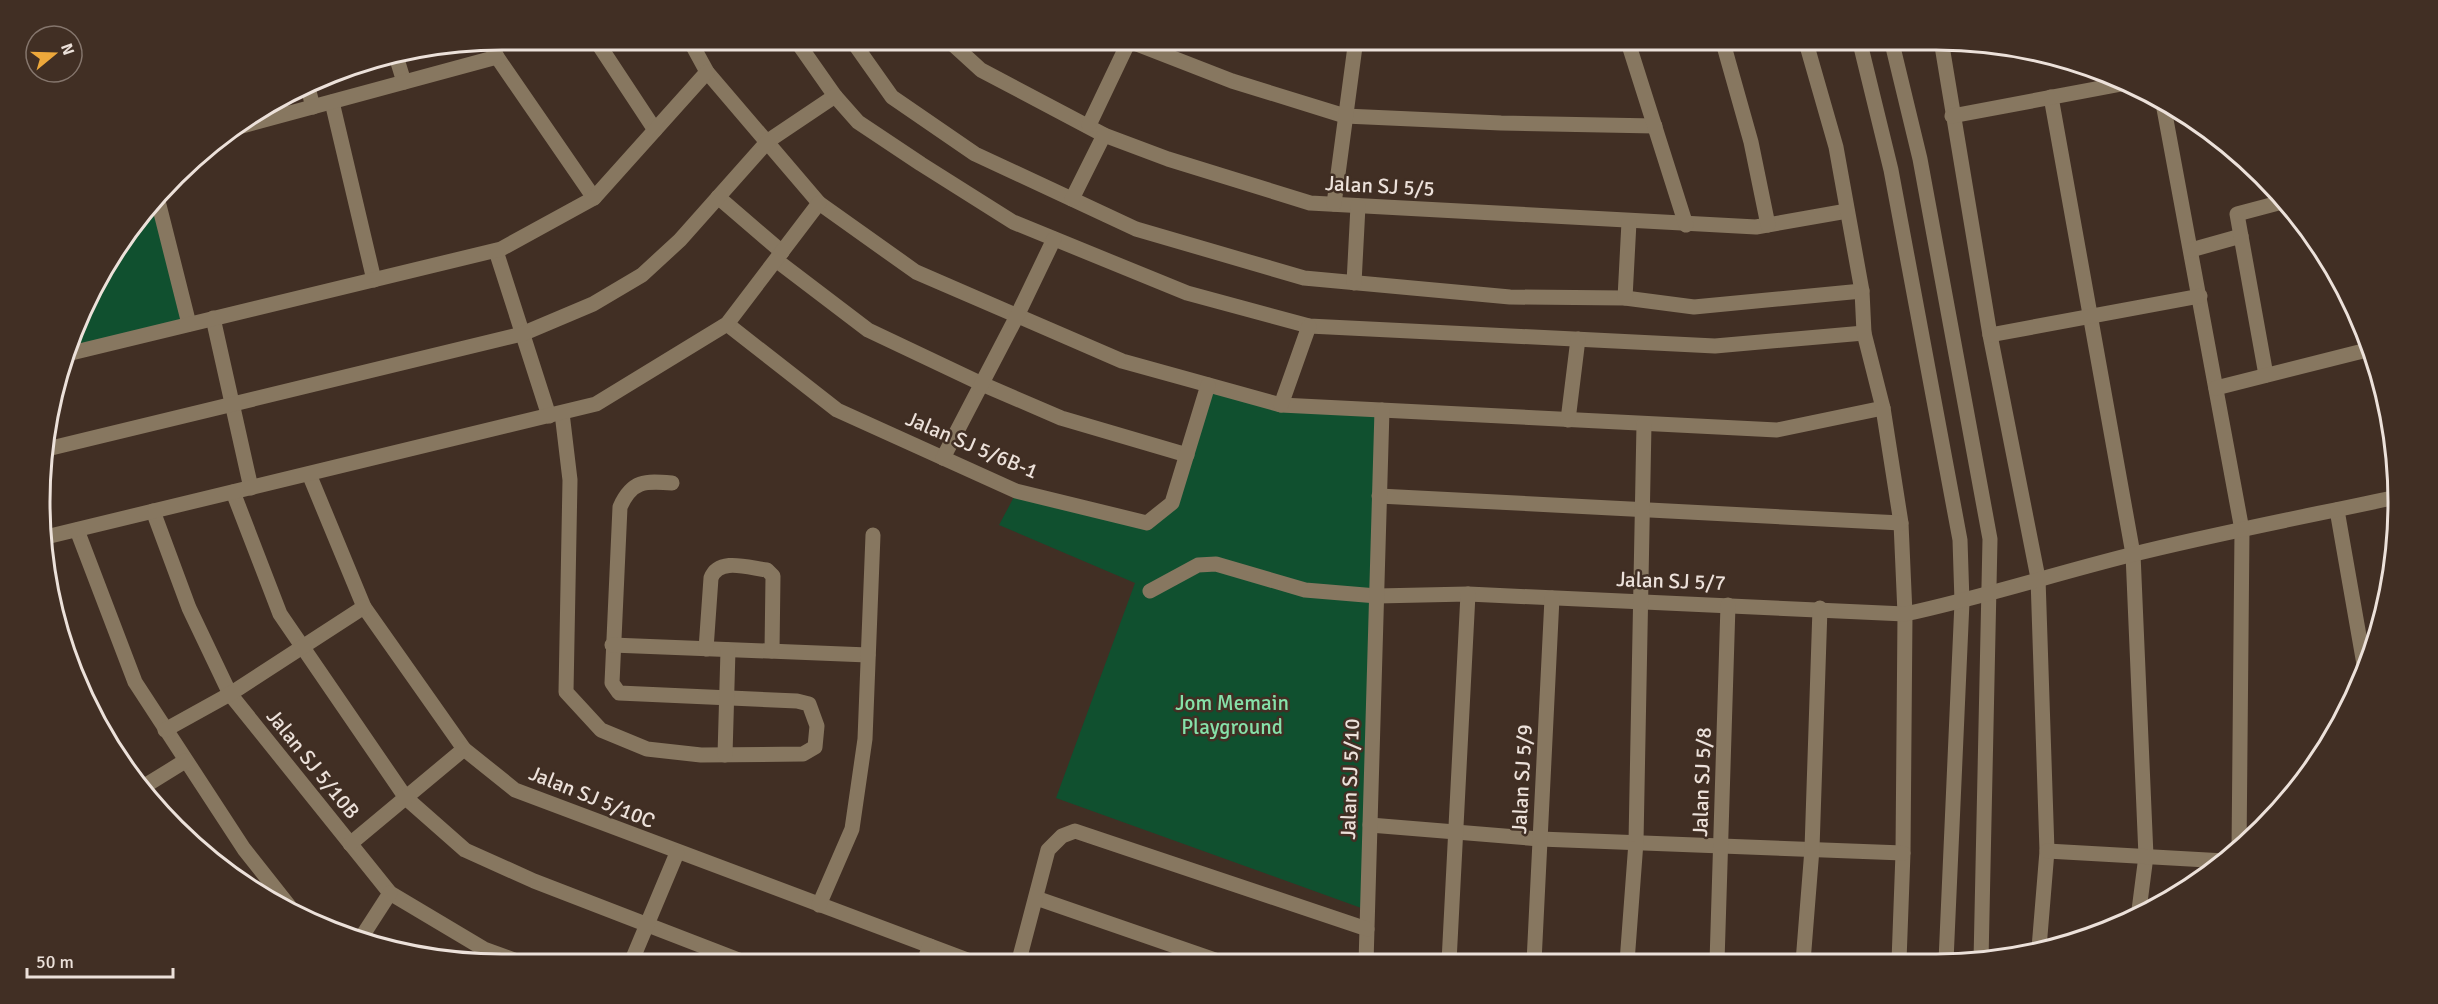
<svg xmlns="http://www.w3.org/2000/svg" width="2438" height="1004" viewBox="0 0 2438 1004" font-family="Signika,sans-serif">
<rect width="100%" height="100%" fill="#412f24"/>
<g fill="#10502f">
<polygon points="154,206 186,323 64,352 101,271"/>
<polygon points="1210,390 1378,415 1364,909 1056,798 1135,583 999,525 1015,495 1148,527 1175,504"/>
</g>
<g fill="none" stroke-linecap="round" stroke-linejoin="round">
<g stroke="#877760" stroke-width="15">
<polyline points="595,39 655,130"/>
<polyline points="689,39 707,72 819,203 916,272 1122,361 1281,405 1777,430 1883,408"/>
<polyline points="795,39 835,96 858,122 921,164 1013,222 1187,293 1309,326 1715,346 1864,333"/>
<polyline points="851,39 892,97 975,154 1136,229 1304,278 1510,297 1625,298 1694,307 1862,291"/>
<polyline points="947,39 981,70 1104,135 1168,159 1310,203 1756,227 1847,211"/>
<polyline points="1124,39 1232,81 1345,116 1501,123 1655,126"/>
<polyline points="1521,39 1557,39"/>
<polyline points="1627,39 1686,225"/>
<polyline points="1722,39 1751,142 1768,225"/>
<polyline points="1805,39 1836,147 1862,291 1864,333 1883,408 1901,523 1905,614 1903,853 1899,961"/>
<polyline points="1859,39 1891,170 1960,540 1962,602 1946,961"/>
<polyline points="1891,39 1920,159 1990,539 1981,961"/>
<polyline points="1941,40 1990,335 2038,578 2047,851 2039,948"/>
<polyline points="490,41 497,57 594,198"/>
<polyline points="396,56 404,82"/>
<polyline points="307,84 313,107"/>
<polyline points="2051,97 2133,554 2146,856 2138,918"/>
<polyline points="2162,98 2242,530 2239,852"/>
<polyline points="332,102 374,280"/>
<polyline points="1952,116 2127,83"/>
<polyline points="1089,125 1130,39"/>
<polyline points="231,129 497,57"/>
<polyline points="718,197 782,252"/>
<polyline points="1072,199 1104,135"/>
<polyline points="158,201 189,324"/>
<polyline points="1334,204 1356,39"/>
<polyline points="2191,250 2241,236"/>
<polyline points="496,251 549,416"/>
<polyline points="776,260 868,330 982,384 1061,418 1187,455"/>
<polyline points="1354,283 1358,206"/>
<polyline points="1625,298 1629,222"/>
<polyline points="213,318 251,488"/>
<polyline points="727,324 837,410 1016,491 1147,523 1172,503 1208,385"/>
<polyline points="1990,335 2200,296"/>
<polyline points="63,355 501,249 594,198 707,72"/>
<polyline points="2266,375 2237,214 2286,201"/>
<polyline points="2216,388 2371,349"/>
<polyline points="1281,405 1309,326"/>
<path d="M562 413 570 480 566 692 601 730 647 749 701 755 803 754 815 747 817 726 809 704 797 701 619 693 612 683 620 507C632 480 645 481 672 483"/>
<polyline points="1568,420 1578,339"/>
<polyline points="43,450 522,334 593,304 642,275 680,240 768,141 835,96"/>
<polyline points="943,458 1017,316 1054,239"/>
<polyline points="309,474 364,607 464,749 515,790 978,964"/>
<polyline points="233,492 280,614 406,798 465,850 534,881 749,964"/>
<polyline points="1379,496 1901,523"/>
<polyline points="2337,510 2365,670"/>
<polyline points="153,511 189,608 230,694 390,893 484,949 528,965"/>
<polyline points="77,530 135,682 244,849 289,906"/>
<polyline points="46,537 596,404 727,324 819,203"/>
<path d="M1150 591 1198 565 1216 564 1305 590 1377 596 1468 594 1905 614C1980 598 2054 574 2130 555 2218 533 2308 516 2397 497"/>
<polyline points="612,645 868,655"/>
<path d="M706 649 711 578C719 557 749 568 767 570L773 576 772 651"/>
<polyline points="165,730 230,694 364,607"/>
<polyline points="725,755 728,650"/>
<polyline points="143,787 185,761"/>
<polyline points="1370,825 1540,839 1903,853"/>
<polyline points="350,844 464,749"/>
<polyline points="2047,851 2225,861"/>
<polyline points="1036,898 1224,963"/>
<polyline points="819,905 852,829 865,739 873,535"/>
<polyline points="359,941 390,893"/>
<polyline points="1449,962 1468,594"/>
<polyline points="1534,962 1552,598"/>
<polyline points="1627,962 1636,842 1644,424"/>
<polyline points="1717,962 1728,605"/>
<polyline points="1803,962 1812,849 1820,608"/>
<polyline points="1366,963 1382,410"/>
<polyline points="923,964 930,946"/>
<polyline points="1018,964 1048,850 1062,836 1075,831 1367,929"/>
<polyline points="630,965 677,853"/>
</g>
</g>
<g text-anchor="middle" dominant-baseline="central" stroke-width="5" stroke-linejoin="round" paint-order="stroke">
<g font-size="21" fill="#ece1da" stroke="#412f24">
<text transform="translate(1380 186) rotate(3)">Jalan SJ 5/5</text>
<text transform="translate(972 445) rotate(23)">Jalan SJ 5/6B-1</text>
<text transform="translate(1671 581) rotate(2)">Jalan SJ 5/7</text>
<text transform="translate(313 764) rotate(51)">Jalan SJ 5/10B</text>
<text transform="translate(1350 779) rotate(-88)">Jalan SJ 5/10</text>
<text transform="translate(1522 779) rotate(-87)">Jalan SJ 5/9</text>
<text transform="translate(1702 782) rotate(-88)">Jalan SJ 5/8</text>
<text transform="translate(592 797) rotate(22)">Jalan SJ 5/10C</text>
</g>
<g font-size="21" fill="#86e1a9" stroke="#412f24">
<text x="1232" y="703">Jom Memain<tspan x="1232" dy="24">Playground</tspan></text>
</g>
</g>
<path d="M0 0H2438V1004H0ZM502 50H1936A452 452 0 0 1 2388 502V502A452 452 0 0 1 1936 954H502A452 452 0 0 1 50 502V502A452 452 0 0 1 502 50Z" fill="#412f24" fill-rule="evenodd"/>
<path fill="none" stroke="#ece1da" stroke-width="3" d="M502 50H1936A452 452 0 0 1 2388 502V502A452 452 0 0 1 1936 954H502A452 452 0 0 1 50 502V502A452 452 0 0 1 502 50Z"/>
<g transform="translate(54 54) rotate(71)"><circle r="28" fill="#412f24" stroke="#85766d" stroke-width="1.5"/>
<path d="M0-4.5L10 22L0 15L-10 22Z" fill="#eda83b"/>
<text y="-9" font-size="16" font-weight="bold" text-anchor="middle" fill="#ece1da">N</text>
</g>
<path d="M27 968v9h146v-9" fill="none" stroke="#ece1da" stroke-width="3"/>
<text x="36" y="968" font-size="18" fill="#ece1da" stroke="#412f24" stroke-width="4.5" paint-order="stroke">50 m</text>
</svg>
